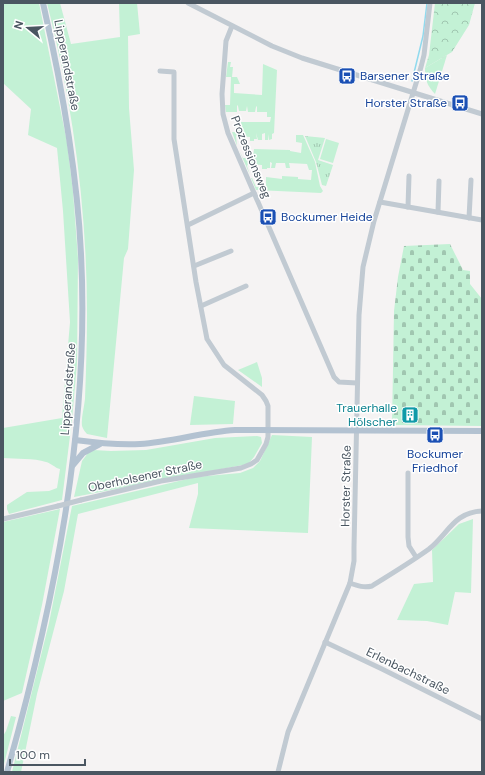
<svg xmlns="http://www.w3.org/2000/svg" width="485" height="775" viewBox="0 0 485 775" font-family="'DM Sans',sans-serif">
<defs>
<pattern id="forest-crowns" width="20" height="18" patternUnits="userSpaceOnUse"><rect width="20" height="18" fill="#c3f1d5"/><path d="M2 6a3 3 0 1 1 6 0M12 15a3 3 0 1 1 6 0" fill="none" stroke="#a0c6b0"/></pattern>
<pattern id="cemetery-stones" width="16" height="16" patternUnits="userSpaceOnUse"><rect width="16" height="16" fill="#c3f1d5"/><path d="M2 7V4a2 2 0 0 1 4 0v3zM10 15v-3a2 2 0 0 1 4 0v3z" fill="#a0c6b0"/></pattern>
<pattern id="park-tufts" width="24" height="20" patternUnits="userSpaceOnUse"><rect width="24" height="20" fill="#c3f1d5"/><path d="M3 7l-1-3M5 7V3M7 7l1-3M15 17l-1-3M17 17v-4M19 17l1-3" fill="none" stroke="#a0c6b0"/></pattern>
</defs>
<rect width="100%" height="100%" fill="#f5f3f3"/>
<g fill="#c3f1d5">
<path d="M3 3H39L67 142 73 192 78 258 77 363 72 420 62 500 9 514 7 509V505L27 492 49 491 57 488 60 469C55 468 51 463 46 462 34 458 16 459 3 458V428L62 418 70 322 63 211 57 148 28 135 31 109 3 83Z"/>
<path d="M47 3H60L71 44 120 37 119 3H137L140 34 128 36 129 108 134 170 128 249 124 258 107 438 87 434C85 432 83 429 82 426 81 418 84 408 85 399 86 371 87 343 87 314 87 209 73 104 47 3Z"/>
<path d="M447 55 435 94C427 86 425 79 425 68Z"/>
<polygon points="228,62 231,62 230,67 233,67 232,77 237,77 240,84 234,84 234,93 262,95 263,64 277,70 274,133 272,134 272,139 269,140 269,134 268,140 265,140 265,133 262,134 262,140 258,140 256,133 257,139 254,139 254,141 250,141 250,137 236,136 237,146 232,132 236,132 236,122 270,122 271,117 267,117 267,112 257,112 257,106 256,107 255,112 248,112 247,106 246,111 239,111 238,106 237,105 237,112 226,112 225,105 230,105 231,77 226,77"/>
<polygon points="296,135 303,135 315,162 320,186 323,191 321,193 256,190 251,178 252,178 256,187 266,186 266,177 282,179 282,176 298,177 298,179 311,180 312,170 309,170 307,164 289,163 290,168 286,168 285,163 276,163 275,168 271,168 272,163 270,162 270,168 267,168 267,169 262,169 262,165 248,164 247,166 250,175 239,150 243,158 253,158 254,149 290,150 290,151 301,153 302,143 296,142"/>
<polygon points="326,139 339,143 333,163 320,159"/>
<polygon points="257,362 262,378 262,387 238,370"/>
<polygon points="194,396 235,401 233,424 190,425"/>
<polygon points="272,435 312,437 308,533 189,528 198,494 198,483 78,514 64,591 37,694 21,772 12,772 49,623 72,506 196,477 240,473 253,468 260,461"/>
<polygon points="257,436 261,437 262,443 254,457 248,464 74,497 82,461 88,453 93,450 111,451 146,450 215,438"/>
<polygon points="60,509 42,605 22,693 3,701 3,522"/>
<polygon points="473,519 471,593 455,592 448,625 427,621 397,620 414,584 433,582 432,550 459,524"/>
<polygon points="11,716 16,717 3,768 3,736 6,731"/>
</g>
<polygon fill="url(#forest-crowns)" points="435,3 475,3 469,25 452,52 425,68 429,55"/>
<polygon fill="url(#cemetery-stones)" points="450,244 463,270 470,271 470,284 482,299 482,426 392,425 394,311 398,277 404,246"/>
<polygon fill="url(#park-tufts)" points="305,136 325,138 318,160 333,165 326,186 322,185 316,162"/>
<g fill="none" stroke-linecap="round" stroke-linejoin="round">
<polyline stroke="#90daee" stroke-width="1.5" points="412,81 423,36 427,3"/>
<g stroke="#c1cad2" stroke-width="5">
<polyline points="188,3 272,46 302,58 482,114"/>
<polyline points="232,26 226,41 222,94 223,114 228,133 334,377 339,382 357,383"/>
<polyline points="380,202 482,220"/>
<polyline points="408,207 409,176"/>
<polyline points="438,212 439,181"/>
<polyline points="469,218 471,180"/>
<polyline points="188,225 254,193"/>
<polyline points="194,266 231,251"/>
<polyline points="201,306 246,286"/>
<polyline points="408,473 408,537 409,546 416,557"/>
<polyline points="81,500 161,481 241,468 251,464 257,460 266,444 268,437 268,406 266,401 262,395 224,365 207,339 196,282 174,139 174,72 160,71"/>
<polyline points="3,519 58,506"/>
<path d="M350 583C358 586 364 588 372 586 391 574 411 562 429 549 448 534 454 512 482 511"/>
<polyline points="325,642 382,669 482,719"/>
<polyline points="278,772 288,732 350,583 354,561 354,547 359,315 363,267 374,221 421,67 424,55 430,3"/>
</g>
<g stroke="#b3c2d1" stroke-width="6">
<path d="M75 440C97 443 118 445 140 444 172 442 203 432 235 430L482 431"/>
<polyline points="73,465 83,453 100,444"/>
<path d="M7 772C54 605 90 428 81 254 77 169 62 86 43 3"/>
</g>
<polyline stroke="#c1cad2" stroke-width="5" points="58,506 81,500"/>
</g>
<defs>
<g id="bus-square" transform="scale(0.9)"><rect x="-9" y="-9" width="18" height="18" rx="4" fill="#1a4fb4" stroke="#fff"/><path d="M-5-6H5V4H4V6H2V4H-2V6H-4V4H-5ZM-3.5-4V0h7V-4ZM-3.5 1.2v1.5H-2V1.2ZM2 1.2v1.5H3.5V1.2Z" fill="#fff"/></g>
<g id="building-square" transform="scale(0.9)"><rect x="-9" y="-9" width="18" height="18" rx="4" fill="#0f9aa8" stroke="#fff"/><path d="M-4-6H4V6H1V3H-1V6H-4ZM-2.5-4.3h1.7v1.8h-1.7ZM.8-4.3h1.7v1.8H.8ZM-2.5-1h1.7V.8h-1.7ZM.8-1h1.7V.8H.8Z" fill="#fff"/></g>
</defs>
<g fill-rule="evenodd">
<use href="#bus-square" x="347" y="76"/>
<use href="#bus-square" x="460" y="103"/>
<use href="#bus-square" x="268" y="217"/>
<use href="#building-square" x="410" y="415"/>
<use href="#bus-square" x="435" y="435"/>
</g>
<g text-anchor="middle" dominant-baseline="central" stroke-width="3" stroke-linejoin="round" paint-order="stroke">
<g font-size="12" fill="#4a5661" stroke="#fff">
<text transform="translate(67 65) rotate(79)">Lipperandstraße</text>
<text transform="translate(251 157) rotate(68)">Prozessionsweg</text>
<text transform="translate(68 389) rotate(-86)">Lipperandstraße</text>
<text transform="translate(145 476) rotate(-12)">Oberholsener Straße</text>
<text transform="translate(346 486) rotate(-89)">Horster Straße</text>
<text transform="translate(408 671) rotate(26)">Erlenbachstraße</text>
</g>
<g font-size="12" fill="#164399" stroke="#fff" text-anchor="start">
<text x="360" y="76">Barsener Straße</text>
<text x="447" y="103" text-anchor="end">Horster Straße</text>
<text x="281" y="217">Bockumer Heide</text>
<text x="435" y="454" text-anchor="middle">Bockumer<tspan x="435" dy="14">Friedhof</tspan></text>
</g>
<g font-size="12" fill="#0d838f" stroke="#fff" text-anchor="end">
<text x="397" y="408">Trauerhalle<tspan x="397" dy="14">Hölscher</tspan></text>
</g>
</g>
<rect width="485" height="775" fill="none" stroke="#4a5661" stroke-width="8"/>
<g transform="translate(28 28) rotate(288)" stroke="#ffffff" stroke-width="3" paint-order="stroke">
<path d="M0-3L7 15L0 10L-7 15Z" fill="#4a5661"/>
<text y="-6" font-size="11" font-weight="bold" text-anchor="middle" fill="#4a5661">N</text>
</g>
<path d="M10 759v6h75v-6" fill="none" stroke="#4a5661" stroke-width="2"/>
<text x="16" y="759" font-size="12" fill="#4a5661" stroke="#ffffff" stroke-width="3" paint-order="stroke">100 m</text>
</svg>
